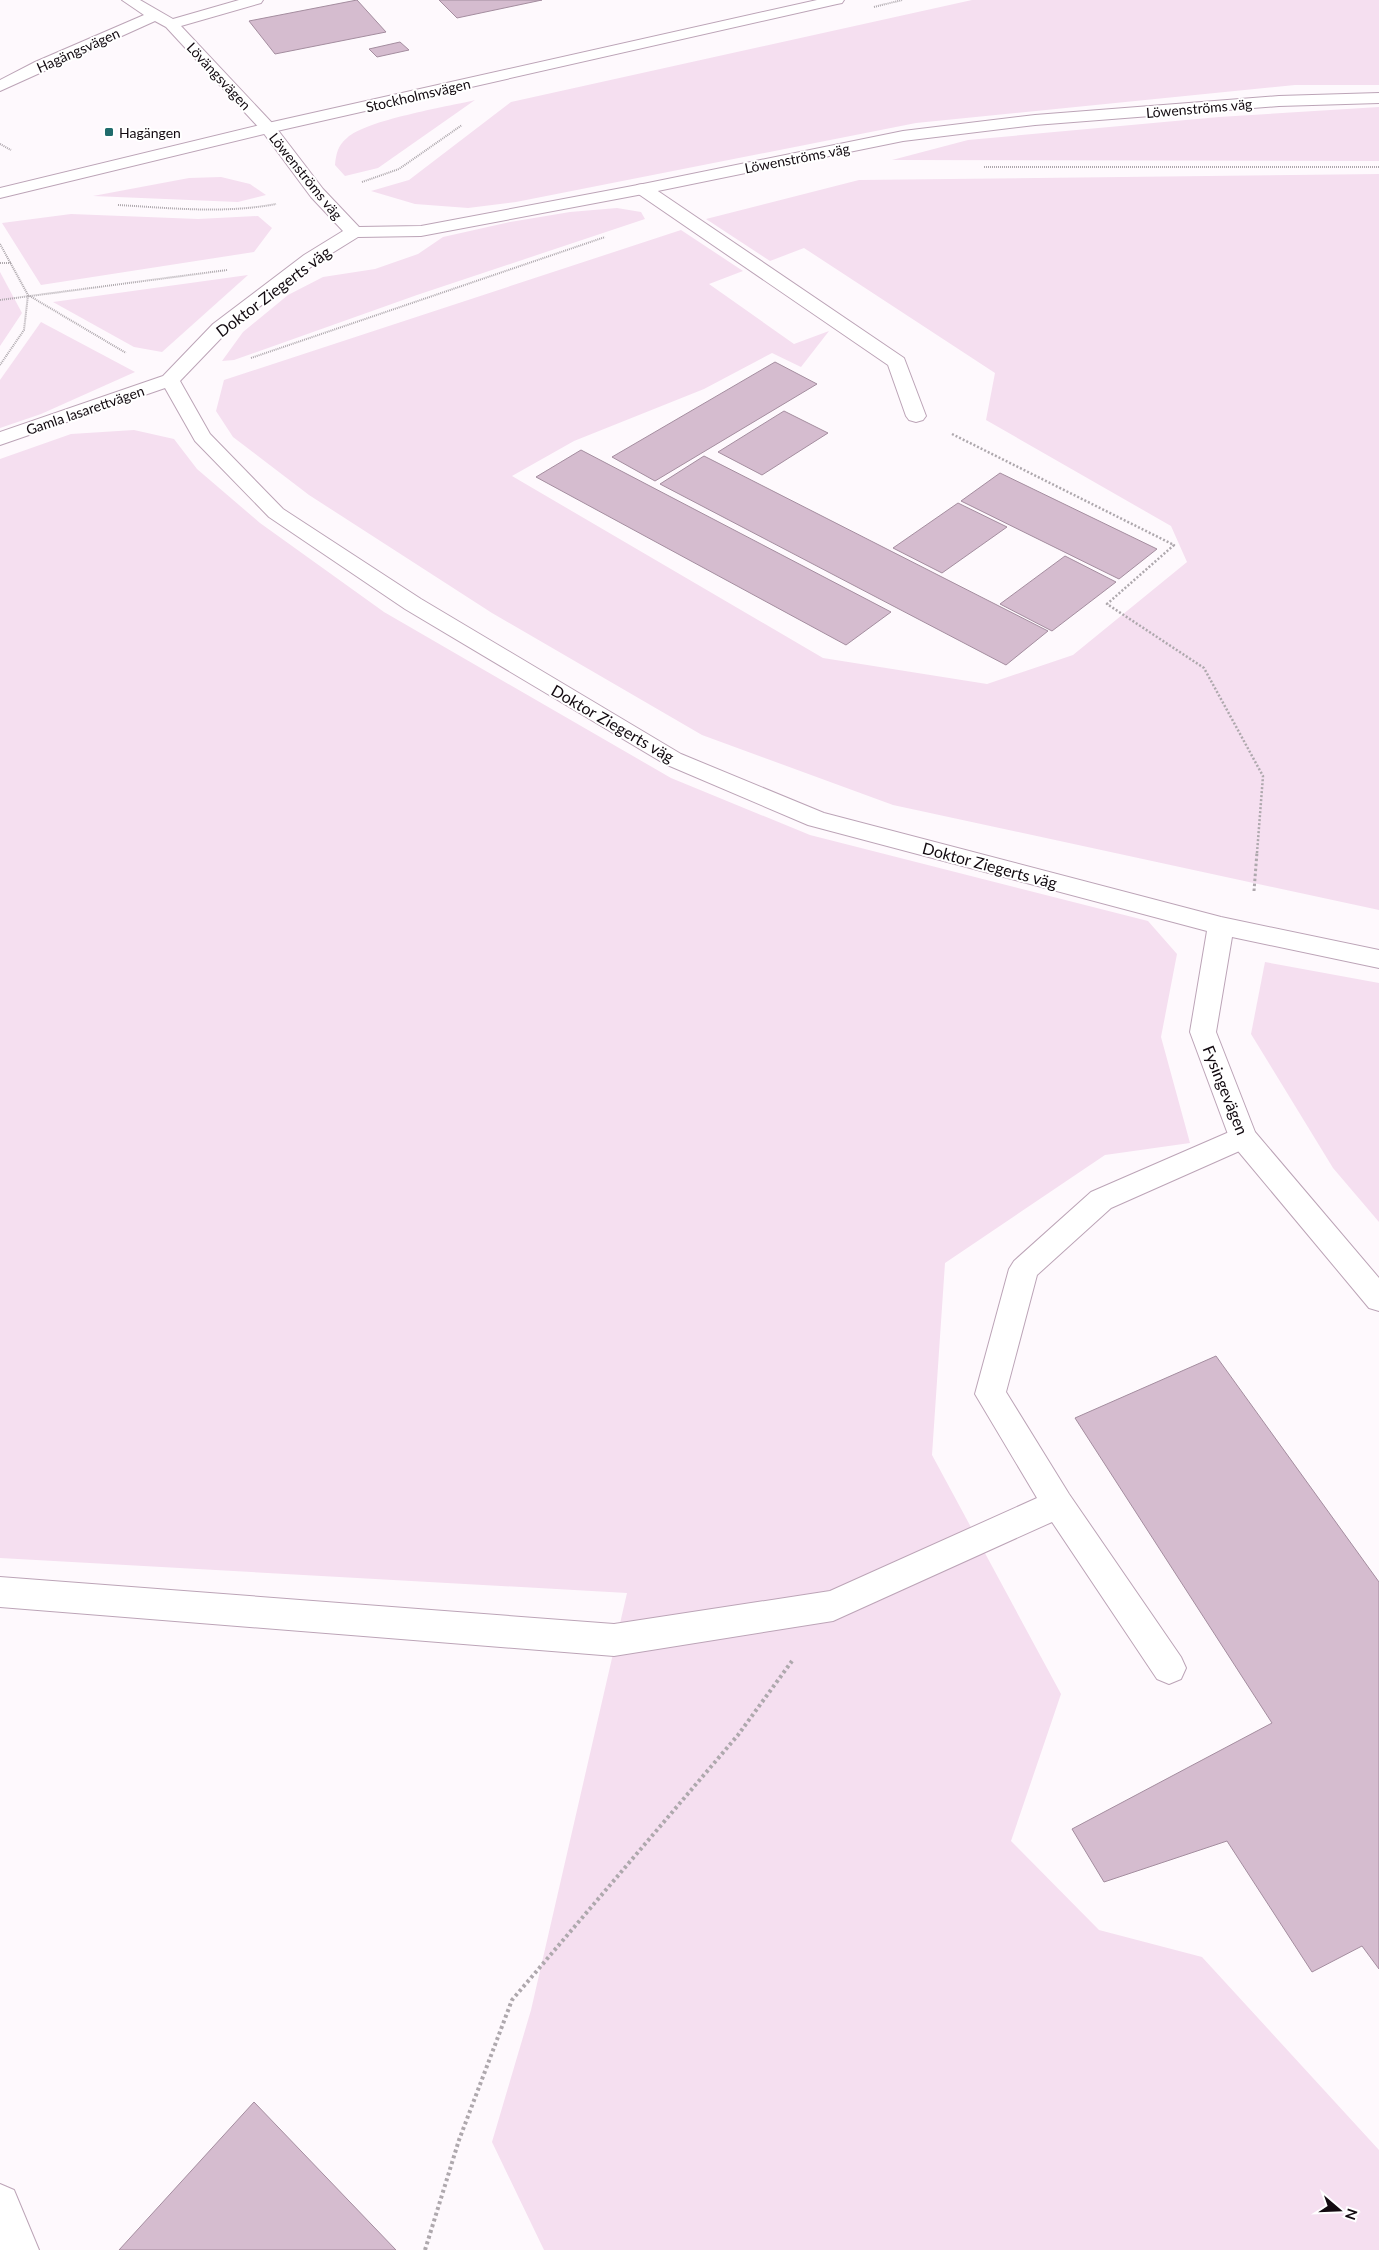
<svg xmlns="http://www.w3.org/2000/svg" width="1379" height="2250" viewBox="0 0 1379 2250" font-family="Lato,sans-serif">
<rect width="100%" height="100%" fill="#fef9fd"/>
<g fill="#f5dff0">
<polygon points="972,0 1379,0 1379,85 1295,85 916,123 516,202 468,208 415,204 371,191 409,180 511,102"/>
<path d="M475 100 378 168 345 176 335 165C336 154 338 145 347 138 366 120 446 107 475 100Z"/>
<polygon points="1379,107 1379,161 892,160 968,140 1219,117"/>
<polygon points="1379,174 1379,910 893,805 702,735 492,613 309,495 233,437 216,411 224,380 681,230 743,271 709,284 794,344 829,331 801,367 772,353 704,389 574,441 512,476 823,658 987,684 1073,655 1187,562 1171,526 986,420 995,373 804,248 770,261 706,219 859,180"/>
<polygon points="221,177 250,184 266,195 238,202 93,196 189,178"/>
<polygon points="617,208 641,212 645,219 417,295 234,360 222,361 243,332 288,295 323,277 375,269 418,254 443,237 510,222 570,212"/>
<polygon points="71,214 198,219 258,216 272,228 254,252 41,285 2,223"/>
<polygon points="0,272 22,313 0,346"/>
<polygon points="248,275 162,352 134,347 53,302"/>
<polygon points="41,322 135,372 41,414 0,428 0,380"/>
<polygon points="134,430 174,439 197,469 260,523 384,612 671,778 810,835 1148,921 1177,954 1161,1037 1190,1143 1105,1155 945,1263 932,1455 1061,1694 1011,1841 1099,1930 1202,1957 1379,2150 1379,2250 544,2250 492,2142 531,2010 627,1593 0,1558 0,459 71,434"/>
<polygon points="1265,962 1379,983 1379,1222 1333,1168 1251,1034"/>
</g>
<g fill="#d5bccf" stroke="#a48d9f">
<polygon points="357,0 386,32 275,54 249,21"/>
<polygon points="439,0 542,0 457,18"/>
<polygon points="400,42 409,50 377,57 369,49"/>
<polygon points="775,362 817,384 655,481 612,457"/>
<polygon points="784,411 828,433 762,475 718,452"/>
<polygon points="581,450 891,612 846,645 536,477"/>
<polygon points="704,456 1048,631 1006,665 660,484"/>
<polygon points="1000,473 1157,549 1119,579 961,501"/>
<polygon points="958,503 1007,527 942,573 893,548"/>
<polygon points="1065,556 1116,582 1052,631 1000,604"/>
<polygon points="1216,1356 1379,1582 1379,1969 1362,1946 1312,1972 1227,1841 1104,1882 1072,1829 1272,1723 1075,1418"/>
<polygon points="254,2102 396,2250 119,2250"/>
</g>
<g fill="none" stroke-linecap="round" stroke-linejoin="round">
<g stroke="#bca4b7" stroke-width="2">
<g id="lane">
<polygon points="643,184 649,185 904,358 926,416 923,420 916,422 909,420 906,416 888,365 637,193 634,189 637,185"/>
<polygon points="1243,1126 1253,1129 1257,1137 1253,1145 1111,1208 1037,1275 1006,1392 1069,1494 1181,1657 1186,1668 1181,1679 1169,1684 1157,1679 1052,1522 833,1621 614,1656 0,1607 0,1577 614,1624 830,1591 1037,1498 975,1394 1009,1269 1014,1261 1091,1192"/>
</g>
</g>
<g stroke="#bca4b7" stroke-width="2">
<g id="street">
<polygon points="122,0 140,0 173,19 239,0 263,0 261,3 181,26 274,125 323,189 359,227 421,226 643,184 903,131 1035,115 1279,96 1379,93 1379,103 1279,106 1035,125 903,141 643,194 421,236 358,237 316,263 227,332 180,381 210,434 283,509 421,599 681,754 824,813 1221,917 1379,950 1379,968 1232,937 1216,1032 1255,1132 1379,1278 1379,1311 1369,1308 1233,1145 1229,1137 1190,1032 1207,931 808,825 665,764 405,609 269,517 195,441 165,388 0,445 0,432 163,376 213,324 304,255 343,231 311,197 262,131 166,27 155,21 0,91 0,80 35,62 144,15"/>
<polygon points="0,2184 14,2190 39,2250 0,2250"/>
</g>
</g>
<g stroke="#bca4b7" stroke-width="2">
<polygon id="secondary" points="817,0 844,0 842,3 837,4 268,133 0,198 0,188 268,123"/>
</g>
<g stroke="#aea8ad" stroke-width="2" stroke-dasharray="1 1" stroke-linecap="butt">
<polyline points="874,7 902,0"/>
<polyline points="0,144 11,150"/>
<polyline points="984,167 1379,167"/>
<polyline points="362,182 399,169 462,125"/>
<path d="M118 205C171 208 224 214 276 204"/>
<polyline points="0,244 28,295 126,353"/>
<polyline points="0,263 11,263"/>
<polyline points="0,300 227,270"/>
<polyline points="251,358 605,237"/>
<polyline points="0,365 24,330 28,295"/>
</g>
<polyline stroke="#aea8ad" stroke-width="2.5" stroke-dasharray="2 2" stroke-linecap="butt" points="952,434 1174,545 1107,604 1204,668 1263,776 1257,853"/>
<polyline stroke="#aea8ad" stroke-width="3" stroke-dasharray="2.5 2.5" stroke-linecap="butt" points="1254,891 1257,852"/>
<polyline stroke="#aea8ad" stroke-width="4" stroke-dasharray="3 3" stroke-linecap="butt" points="425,2250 459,2140 512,2000 738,1735 792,1661"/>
<use href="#lane" fill="#fff" fill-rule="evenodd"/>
<use href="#street" fill="#fff" fill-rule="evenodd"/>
<use href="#secondary" fill="#fff" fill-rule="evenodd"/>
</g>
<rect fill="#206c6c" stroke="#fff" stroke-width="2" x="104" y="127" width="10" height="10" rx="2.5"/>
<g text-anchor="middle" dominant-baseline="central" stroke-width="4" stroke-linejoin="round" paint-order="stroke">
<g font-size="14" fill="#120a10" stroke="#fff">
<text transform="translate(78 50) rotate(-24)">Hagängsvägen</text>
<text transform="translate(219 76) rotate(47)">Lövängsvägen</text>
<text transform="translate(418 95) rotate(-13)">Stockholmsvägen</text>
<text transform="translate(1199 108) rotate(-5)">Löwenströms väg</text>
<text transform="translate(797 158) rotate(-11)">Löwenströms väg</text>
<text transform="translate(306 176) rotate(51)">Löwenströms väg</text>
<text transform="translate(85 410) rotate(-19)">Gamla lasarettvägen</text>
</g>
<g font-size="14" fill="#120a10" stroke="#fff" text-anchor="start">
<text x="119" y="132">Hagängen</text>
</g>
<g font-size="16" fill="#120a10" stroke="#fff">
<text transform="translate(273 291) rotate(-37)">Doktor Ziegerts väg</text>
<text transform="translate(613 723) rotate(30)">Doktor Ziegerts väg</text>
<text transform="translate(990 865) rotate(15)">Doktor Ziegerts väg</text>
<text transform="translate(1226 1090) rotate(68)">Fysingevägen</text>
</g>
</g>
<g transform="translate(1339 2210) rotate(109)" stroke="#ffffff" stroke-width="4" paint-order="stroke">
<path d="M0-4L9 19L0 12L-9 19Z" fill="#120a10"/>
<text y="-8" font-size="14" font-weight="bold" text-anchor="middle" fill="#120a10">N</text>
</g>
</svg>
